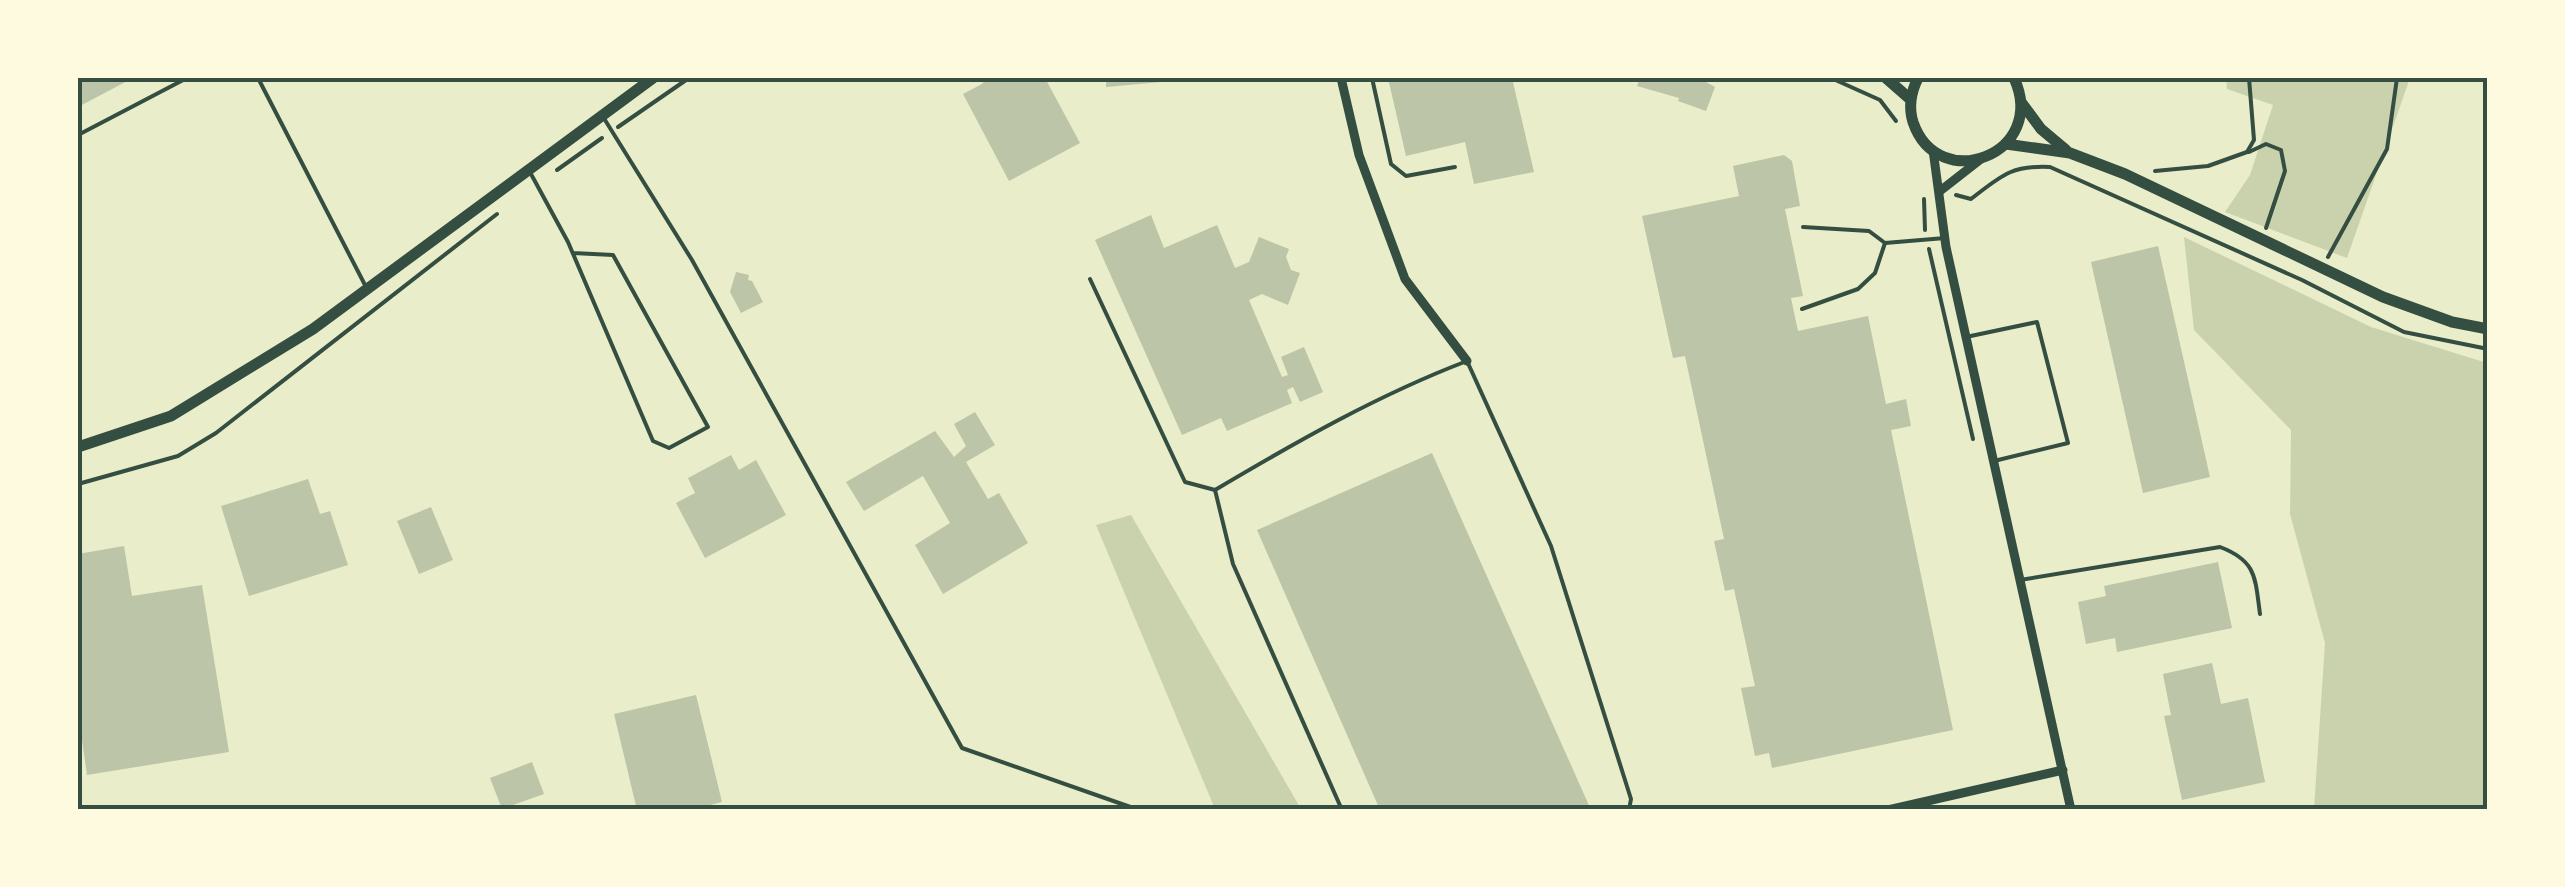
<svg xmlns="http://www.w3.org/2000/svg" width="2565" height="887" viewBox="0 0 2565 887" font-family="'Archivo Narrow',sans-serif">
<rect width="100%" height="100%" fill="#e9edc9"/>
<g fill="#cad2ad">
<polygon points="2226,78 2410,78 2347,258 2225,212 2250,175 2273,105 2227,89"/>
<polygon points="2184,237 2371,327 2487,363 2487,809 2314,809 2325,643 2290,514 2291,430 2194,330"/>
<polygon points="1131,515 1301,809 1215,809 1096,525"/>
</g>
<g fill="#bcc5a7">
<polygon points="78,78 133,78 78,107"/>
<polygon points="987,78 1045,78 1080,143 1009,181 963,94 982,84"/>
<polygon points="1106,78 1184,78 1184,80 1106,87"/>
<polygon points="1388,78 1512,78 1534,172 1474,184 1465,142 1406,156"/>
<polygon points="1640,78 1699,78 1715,87 1706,111 1678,101 1679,98 1637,86"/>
<polygon points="1784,155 1792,161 1800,206 1785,209 1803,296 1791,298 1798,331 1868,316 1886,404 1906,399 1911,426 1891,430 1953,730 1772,768 1769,753 1755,756 1741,688 1755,686 1734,589 1725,591 1714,541 1724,539 1685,356 1673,358 1642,216 1739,196 1733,166"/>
<polygon points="1151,215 1164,248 1217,225 1235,268 1249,262 1259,237 1289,249 1286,257 1291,270 1300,273 1288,305 1262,294 1249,300 1282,377 1288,375 1281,357 1304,347 1323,392 1300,402 1293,387 1287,390 1292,403 1227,431 1221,418 1182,435 1095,240"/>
<polygon points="2158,246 2210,477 2143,493 2091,262"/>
<polygon points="736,272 749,275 748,280 752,281 763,302 741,313 730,292"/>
<polygon points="975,412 995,445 966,462 988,499 999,493 1028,543 943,594 915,545 950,523 923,476 864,511 846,482 935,431 954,457 966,446 954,424"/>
<polygon points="1432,453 1591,810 1380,810 1257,530"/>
<polygon points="731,455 739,470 756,460 786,515 705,558 676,503 695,493 688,478"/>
<polygon points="308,479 320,514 330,511 348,565 249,596 221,506"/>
<polygon points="431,507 453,560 419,574 397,521"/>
<polygon points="124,546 132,596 202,585 229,752 87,775 78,712 78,554"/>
<polygon points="2218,562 2232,628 2117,652 2115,638 2086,644 2078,602 2106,596 2104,586"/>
<polygon points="2212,663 2221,704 2248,698 2265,782 2182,800 2164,716 2171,715 2163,674"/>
<polygon points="696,695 722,802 691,810 637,810 614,714"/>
<polygon points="532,762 544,794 502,809 490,778"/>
</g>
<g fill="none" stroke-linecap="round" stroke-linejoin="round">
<g stroke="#344e41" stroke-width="4">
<polyline points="1831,78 1880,100 1896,121"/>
<polyline points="618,127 689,78"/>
<polyline points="2249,152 2266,144 2281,150 2285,171 2266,228"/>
<polyline points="557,170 602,138"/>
<polyline points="2155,171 2208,166 2247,152 2254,140 2249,78"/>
<path d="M1956 195 1971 199C2001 176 2011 165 2050 167L2302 280 2404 332 2488 349"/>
<polyline points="1924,199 1925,230"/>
<polyline points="1929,249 1973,439"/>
<polyline points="2328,257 2387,149 2397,78"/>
<polyline points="78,484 178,456 216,433 497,214"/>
</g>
<g stroke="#344e41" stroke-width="4">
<polyline points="258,78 365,285"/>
<polyline points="1372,78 1391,164 1406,176 1455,167"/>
<polyline points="605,120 692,260 962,748 1139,810"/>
<polyline points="78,135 187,78"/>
<polyline points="531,174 568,242 653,441 669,448 708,427 613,255 573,253"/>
<polyline points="1803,227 1869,231 1885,243 1945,238"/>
<path d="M1090 279 1185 482 1215 490C1296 442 1378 395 1467 361L1551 546 1631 799 1629 810"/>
<polyline points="1802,309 1858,289 1875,273 1885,243"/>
<polyline points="1966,337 2037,322 2068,443 1994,461"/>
<polyline points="1215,490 1233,564 1342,810"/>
<path d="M2020 580 2220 547C2257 561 2255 578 2260 614"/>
</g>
<g stroke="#344e41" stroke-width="9">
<polyline points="1341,78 1359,155 1405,279 1467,361"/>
<polyline points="1933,150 1946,247 2071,810"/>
<polyline points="1940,191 1981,159"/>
<polyline points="1888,810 2063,770"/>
</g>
<g stroke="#344e41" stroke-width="11">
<polyline points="1886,78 1910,99"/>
<path d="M1918 78C1911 92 1908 106 1913 122 1938 196 2049 154 2014 78"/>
<polyline points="2021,102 2041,129 2066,150"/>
<polyline points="2006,144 2070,153 2125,174 2383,297 2452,322 2488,329"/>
<polyline points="78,447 171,416 313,329 653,78"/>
</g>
</g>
<rect width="2565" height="887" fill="none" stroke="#fefae0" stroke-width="160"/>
<rect x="80" y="80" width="2405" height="727" fill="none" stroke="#344e41" stroke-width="4"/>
</svg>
